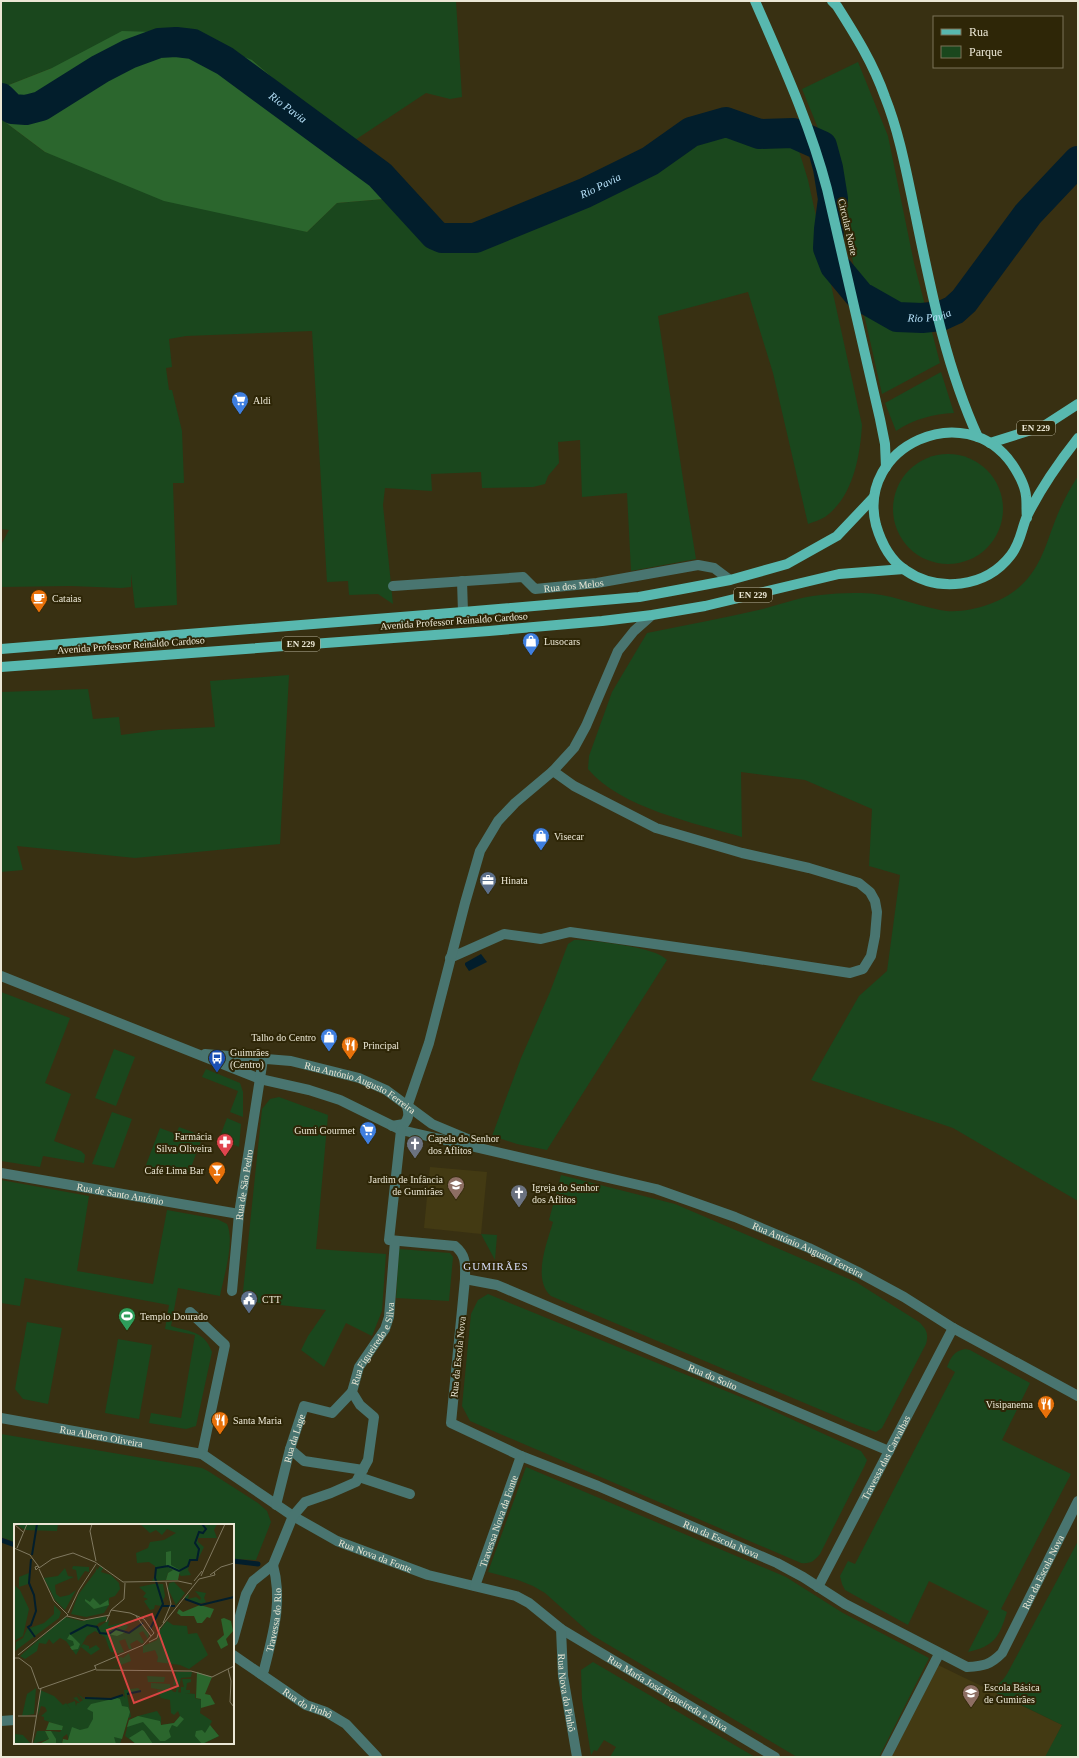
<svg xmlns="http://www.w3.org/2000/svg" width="1079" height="1758" viewBox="0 0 1079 1758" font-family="Georgia,serif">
<rect width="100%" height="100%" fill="#383012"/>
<g fill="#433a13">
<polygon points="430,1167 487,1172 481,1234 424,1228"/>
<polygon points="938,1665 1062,1725 1046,1757 891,1757"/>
</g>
<g fill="#1a471d">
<polygon points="1,1 456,1 462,97 450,99 426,93 349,144 252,60 52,68 1,88"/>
<polygon points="858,62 888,136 914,263 940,363 882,394 860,296 838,189 827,150 802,89"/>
<path d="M1 119 45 152 307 232 337 203 396 198 424 232 435 241 462 243 473 241 586 199 651 165 688 139 697 135 726 128 743 133 758 140 795 138 808 180 862 425C860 457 853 497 825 517 820 520 813 522 808 524L773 373 748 292 658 316 685 492 696 559 631 571 627 493 582 497 580 440 558 442 559 463 548 476 545 484 533 487 482 488 481 472 431 474 432 491 385 488 383 505 393 604 378 594 349 595 348 581 327 582 312 331 186 336 169 339 172 367 166 368 169 390H172L182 431 184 483H173L177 605 135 608 131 574V587L121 588 71 586 1 587V545L9 530 1 529Z"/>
<path d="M941 372 954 413C933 414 914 419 896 431L885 403Z"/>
<circle cx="948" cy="509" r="55"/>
<path d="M1078 476V1201L953 1128 811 1080 859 996 887 971 900 875 869 866 872 809 805 780 741 772 742 837C695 823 620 808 588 769L589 756 612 692 647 633C685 625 724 618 763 609 774 606 786 602 798 599 817 594 840 593 861 593 889 593 914 605 940 610 964 615 999 604 1017 589 1040 570 1045 547 1055 521 1061 505 1069 490 1078 476Z"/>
<polygon points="289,675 280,844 135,858 17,846 23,870 1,872 1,692 88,689 93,719 119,717 121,735 159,730 215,727 210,681"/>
<path d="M574 940C592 940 657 947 667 960L547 1150 517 1144 492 1136 521 1058 550 992 568 944Z"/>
<polygon points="1,992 70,1018 45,1083 71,1094 54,1141 81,1151 85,1155 84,1163 43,1156 40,1167 1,1161"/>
<polygon points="114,1049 135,1057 116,1106 95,1098"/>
<polygon points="206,1069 240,1083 243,1092 243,1117 230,1112 238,1091 202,1077"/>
<polygon points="279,1097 328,1115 316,1249 386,1254 382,1311 372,1336 346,1323 324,1367 301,1350 308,1336 326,1310 242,1301 262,1109 270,1099"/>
<polygon points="112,1112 132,1119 114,1168 92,1164"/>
<polygon points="227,1118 241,1124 239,1147 219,1139"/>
<polygon points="179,1127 203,1136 188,1175 162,1165 159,1170 146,1165 160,1128 176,1134"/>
<path d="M561 1175 675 1204 856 1282 919 1322C926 1329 929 1333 926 1344L882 1428 876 1432 859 1426 551 1296C532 1279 547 1243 553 1222L549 1220Z"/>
<path d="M1 1180 89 1196 77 1271 153 1284 167 1210 217 1219 227 1224C235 1242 224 1275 220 1296L178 1288 171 1326C189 1332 204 1330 212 1352L196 1426 186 1429 149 1423 151 1413 181 1418 195 1335 165 1329 169 1305 25 1278 20 1306 1 1303Z"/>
<polygon points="481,1234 497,1235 495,1260"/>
<polygon points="399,1249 450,1253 453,1257 449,1301 396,1298"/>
<path d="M488 1294 765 1407 861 1451 867 1460 865 1465 820 1554C814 1561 811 1564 801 1563L470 1421 462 1406 471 1314 478 1300Z"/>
<polygon points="27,1322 62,1328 48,1404 23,1399 15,1389"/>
<polygon points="118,1339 152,1345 139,1419 105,1413"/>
<path d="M965 1349 970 1350 1030 1383 1002 1440 1071 1474 1001 1609 1007 1612C999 1637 995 1646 968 1652L989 1611 929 1581 908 1625 845 1590 842 1584 840 1576 848 1561 855 1564 955 1372 947 1367C951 1357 954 1351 965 1349Z"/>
<polygon points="1,1434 202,1468 208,1471 258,1503 267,1511 271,1522 256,1560 233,1559 233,1525 15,1525 15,1542 1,1537"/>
<polygon points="526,1467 786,1577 843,1613 929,1658 879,1757 797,1757 592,1635 545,1593 533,1586 518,1580 488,1572"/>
<path d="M1078 1541V1757H1045L1062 1725 988 1689C997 1686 1002 1682 1007 1674Z"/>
<polygon points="593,1662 755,1757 610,1757 616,1747 604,1740 597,1751 594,1750 591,1755 582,1699 581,1670"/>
</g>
<polygon fill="#2b662d" points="122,31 184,33 252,60 357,150 378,178 396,198 337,203 307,232 164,201 45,152 1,119 1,88 52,68"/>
<polygon fill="#021e2c" points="481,954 487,962 469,971 465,965 465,963"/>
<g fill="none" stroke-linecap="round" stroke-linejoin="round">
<g stroke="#021e2c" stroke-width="5">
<polyline points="1,1540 15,1545"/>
<polyline points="233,1561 258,1564"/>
</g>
<path stroke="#021e2c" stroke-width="30" id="s1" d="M1 98 12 109 26 110 41 106 100 69 129 54 159 43 176 42 193 44 225 61 380 175 435 235 442 238H475L585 193 650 161 691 132 726 122 759 134 793 133 822 146 828 168 833 199 829 229 828 248 835 266 860 296 897 317 922 318 941 316 954 310 964 301 1028 214 1078 161"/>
<g stroke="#497570" stroke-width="10">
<polyline points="462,581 463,612"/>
<path id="s2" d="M393 586 523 577 535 589 597 583 698 565 714 568 730 580"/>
<polyline points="450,958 504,934 541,939 570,932 739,956 850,973 863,969 871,956 875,936 877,912 875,901 870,892 859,883 809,868 742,853 656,828 574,786 553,771"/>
<path id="s3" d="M1 976 260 1079 309 1090 340 1100 401 1130 656 1189 735 1217 809 1248 858 1272 904 1297 953 1328 1078 1396"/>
<path id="s4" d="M205 1054 291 1061 359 1078 386 1090 432 1124 475 1142"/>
<path d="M392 1126 404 1124C409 1118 409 1114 407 1107L429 1043 465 903 480 851 498 821 515 803 553 771 574 748 586 726 618 651 634 631 652 615"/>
<path id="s5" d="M401 1130 389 1240 455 1246C467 1256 465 1265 465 1279L451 1423 521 1456 598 1486 777 1563 803 1577 845 1604 967 1667C984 1666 990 1665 1002 1653L1078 1501"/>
<path id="s6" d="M1 1173 239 1214"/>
<path id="s7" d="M465 1279 497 1285 889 1451"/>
<path id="s8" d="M232 1291 239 1214 263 1059"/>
<polyline points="190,1312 225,1345 202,1454"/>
<path id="s9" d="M1 1418 202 1454 293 1516 337 1541 428 1575 516 1596 529 1603 561 1629 775 1757"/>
<polyline points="290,1449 304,1461 363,1470"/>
<polyline points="359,1477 410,1494"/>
<path id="s10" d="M276 1505 290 1449 304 1406 332 1413 352 1392"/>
<path id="s11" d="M475 1586 521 1456"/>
<path id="s12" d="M818 1587 953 1328"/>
<path id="s13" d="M561 1629 563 1676 577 1757"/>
<path id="s14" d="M233 1641 246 1594 253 1581 273 1565 293 1516 305 1502 331 1493 356 1482 368 1460 374 1417 360 1405 352 1392 359 1367 385 1329 389 1317 395 1241"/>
<path id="s15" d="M233 1655 306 1705 326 1712 346 1724 377 1757"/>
<path id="s16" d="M261 1674 264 1670C273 1634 283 1602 273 1565"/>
<polyline points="1,1721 15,1720"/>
<polyline points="886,1757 939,1654"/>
</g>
<g stroke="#58b8af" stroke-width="10">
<path d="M755 1C782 63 810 124 827 189L880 419 885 444 886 467"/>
<path d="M832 1 837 6C856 36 873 63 885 97 899 132 906 170 914 208 930 285 945 365 978 437"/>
<polyline points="990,443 1044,426 1078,404"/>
<path d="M1027 518C1026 511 1027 503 1026 496 1025 484 1018 473 1012 464 965 397 856 446 876 525 881 542 890 560 905 570 938 593 986 588 1011 555 1021 542 1021 530 1027 516 1041 488 1059 462 1078 438"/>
<polyline points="1,649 463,612 639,597 677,590 730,580 787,564 837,536 874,497"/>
<polyline points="1,667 489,631 602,621 652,615 705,606 839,574 904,569"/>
</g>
</g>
<defs>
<g id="supermarket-pin" transform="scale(0.9)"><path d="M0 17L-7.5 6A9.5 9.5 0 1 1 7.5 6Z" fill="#3f7fe0" stroke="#2e2607"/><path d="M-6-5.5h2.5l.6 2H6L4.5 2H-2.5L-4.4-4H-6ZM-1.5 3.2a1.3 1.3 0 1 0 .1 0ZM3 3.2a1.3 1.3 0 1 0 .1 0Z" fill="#fff"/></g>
<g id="cafe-pin" transform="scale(0.9)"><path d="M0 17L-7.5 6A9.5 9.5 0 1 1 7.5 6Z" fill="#e8710a" stroke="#2e2607"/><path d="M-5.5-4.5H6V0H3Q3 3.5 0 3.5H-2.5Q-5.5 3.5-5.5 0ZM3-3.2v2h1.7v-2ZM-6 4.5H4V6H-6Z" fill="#fff"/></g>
<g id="shop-pin" transform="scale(0.9)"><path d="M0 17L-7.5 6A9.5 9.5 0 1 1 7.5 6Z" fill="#3f7fe0" stroke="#2e2607"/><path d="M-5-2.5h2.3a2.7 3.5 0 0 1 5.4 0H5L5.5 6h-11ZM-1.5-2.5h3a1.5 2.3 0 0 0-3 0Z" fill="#fff"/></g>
<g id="office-pin" transform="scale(0.9)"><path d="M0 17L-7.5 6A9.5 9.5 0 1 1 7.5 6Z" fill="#5c6f8a" stroke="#2e2607"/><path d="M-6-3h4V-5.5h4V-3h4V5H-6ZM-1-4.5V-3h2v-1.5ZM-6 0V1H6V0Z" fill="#fff"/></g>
<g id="restaurant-pin" transform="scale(0.9)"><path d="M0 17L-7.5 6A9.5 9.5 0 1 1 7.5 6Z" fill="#e8710a" stroke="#2e2607"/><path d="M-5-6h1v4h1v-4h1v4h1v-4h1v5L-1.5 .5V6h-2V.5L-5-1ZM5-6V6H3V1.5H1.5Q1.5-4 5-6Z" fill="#fff"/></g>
<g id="bus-pin" transform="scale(0.9)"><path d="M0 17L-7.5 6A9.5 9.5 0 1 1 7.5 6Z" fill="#1a4fb4" stroke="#2e2607"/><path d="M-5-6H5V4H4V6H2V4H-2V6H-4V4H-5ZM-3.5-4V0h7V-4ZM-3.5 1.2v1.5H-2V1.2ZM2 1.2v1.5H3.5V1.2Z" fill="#fff"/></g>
<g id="pharmacy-pin" transform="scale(0.9)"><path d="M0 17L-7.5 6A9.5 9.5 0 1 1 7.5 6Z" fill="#e0444e" stroke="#2e2607"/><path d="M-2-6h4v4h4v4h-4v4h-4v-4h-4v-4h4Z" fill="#fff"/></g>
<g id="church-pin" transform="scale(0.9)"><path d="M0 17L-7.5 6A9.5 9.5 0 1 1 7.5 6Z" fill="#6b7280" stroke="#2e2607"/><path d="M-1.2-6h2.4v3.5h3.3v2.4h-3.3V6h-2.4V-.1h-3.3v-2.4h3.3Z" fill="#fff"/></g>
<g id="bar-pin" transform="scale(0.9)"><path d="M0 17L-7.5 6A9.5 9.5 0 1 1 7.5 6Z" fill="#e8710a" stroke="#2e2607"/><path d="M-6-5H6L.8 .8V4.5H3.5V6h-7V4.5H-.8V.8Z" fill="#fff"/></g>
<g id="school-pin" transform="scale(0.9)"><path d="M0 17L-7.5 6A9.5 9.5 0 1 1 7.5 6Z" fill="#8d6e63" stroke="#2e2607"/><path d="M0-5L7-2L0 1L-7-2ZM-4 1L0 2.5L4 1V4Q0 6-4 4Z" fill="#fff"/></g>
<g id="civic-pin" transform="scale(0.9)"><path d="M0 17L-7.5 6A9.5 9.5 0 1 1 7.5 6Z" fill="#5c6f8a" stroke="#2e2607"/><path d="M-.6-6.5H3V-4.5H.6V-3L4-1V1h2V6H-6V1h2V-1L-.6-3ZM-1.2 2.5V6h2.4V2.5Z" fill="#fff"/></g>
<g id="stadium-pin" transform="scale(0.9)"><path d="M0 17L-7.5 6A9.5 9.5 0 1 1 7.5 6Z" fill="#2e9e5b" stroke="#2e2607"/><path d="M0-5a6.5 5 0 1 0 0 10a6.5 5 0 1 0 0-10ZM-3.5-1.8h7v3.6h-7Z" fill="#fff"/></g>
</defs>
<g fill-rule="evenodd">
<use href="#supermarket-pin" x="240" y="400"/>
<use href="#cafe-pin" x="39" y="598"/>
<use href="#shop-pin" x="531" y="641"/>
<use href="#shop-pin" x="541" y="836"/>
<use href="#office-pin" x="488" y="880"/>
<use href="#shop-pin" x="329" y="1037"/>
<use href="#restaurant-pin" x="350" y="1045"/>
<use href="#bus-pin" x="217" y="1058"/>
<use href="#supermarket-pin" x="368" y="1130"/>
<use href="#pharmacy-pin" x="225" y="1142"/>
<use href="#church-pin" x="415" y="1144"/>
<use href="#bar-pin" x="217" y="1170"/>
<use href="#school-pin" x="456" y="1185"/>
<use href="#church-pin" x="519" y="1193"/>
<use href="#civic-pin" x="249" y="1299"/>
<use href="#stadium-pin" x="127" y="1316"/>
<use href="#restaurant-pin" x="1046" y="1404"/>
<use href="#restaurant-pin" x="220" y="1420"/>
<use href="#school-pin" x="971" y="1693"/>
</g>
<g text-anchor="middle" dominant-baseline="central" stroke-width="4" stroke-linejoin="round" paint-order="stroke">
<g fill="#2e2607" stroke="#b2ad97" stroke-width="1">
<rect x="1017" y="421" width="38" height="14" rx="3"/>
<rect x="734" y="588" width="38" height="14" rx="3"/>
<rect x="282" y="637" width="38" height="14" rx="3"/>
</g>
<g font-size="9" font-weight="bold" fill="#ebe7d5">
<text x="1036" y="428">EN 229</text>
<text x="753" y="595">EN 229</text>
<text x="301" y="644">EN 229</text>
</g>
<g font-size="10" fill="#ebe7d5" stroke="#2e2607">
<text transform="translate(848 227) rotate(77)">Circular Norte</text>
<text stroke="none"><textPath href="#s2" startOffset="186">Rua dos Melos</textPath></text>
<text transform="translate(454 621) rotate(-4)">Avenida Professor Reinaldo Cardoso</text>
<text transform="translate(131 645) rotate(-4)">Avenida Professor Reinaldo Cardoso</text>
<text stroke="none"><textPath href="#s4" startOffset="161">Rua António Augusto Ferreira</textPath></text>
<text stroke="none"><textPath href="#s8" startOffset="107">Rua de São Pedro</textPath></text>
<text stroke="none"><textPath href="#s6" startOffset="121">Rua de Santo António</textPath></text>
<text stroke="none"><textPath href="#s3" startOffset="855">Rua António Augusto Ferreira</textPath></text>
<text stroke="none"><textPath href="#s14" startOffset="371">Rua Figueiredo e Silva</textPath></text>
<text transform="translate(458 1357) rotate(-84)">Rua da Escola Nova</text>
<text stroke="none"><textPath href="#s7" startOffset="267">Rua do Soito</textPath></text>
<text stroke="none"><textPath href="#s9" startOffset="102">Rua Alberto Oliveira</textPath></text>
<text stroke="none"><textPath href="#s10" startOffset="69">Rua da Lage</textPath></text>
<text stroke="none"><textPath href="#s12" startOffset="146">Travessa das Carvalhas</textPath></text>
<text stroke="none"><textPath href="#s11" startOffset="69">Travessa Nova da Fonte</textPath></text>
<text stroke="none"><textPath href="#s5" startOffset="652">Rua da Escola Nova</textPath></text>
<text stroke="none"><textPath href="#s9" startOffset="406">Rua Nova da Fonte</textPath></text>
<text stroke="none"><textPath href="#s5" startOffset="1059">Rua da Escola Nova</textPath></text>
<text stroke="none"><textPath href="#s16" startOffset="56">Travessa do Rio</textPath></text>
<text stroke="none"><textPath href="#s13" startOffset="64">Rua Nova do Pinhô</textPath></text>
<text stroke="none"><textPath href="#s9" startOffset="733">Rua Maria José Figueiredo e Silva</textPath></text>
<text stroke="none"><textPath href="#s15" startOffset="89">Rua do Pinhô</textPath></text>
</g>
<g font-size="10" fill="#ebe7d5" stroke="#2e2607" text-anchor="start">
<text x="253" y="400">Aldi</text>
<text x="52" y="598">Cataias</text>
<text x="544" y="641">Lusocars</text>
<text x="554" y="836">Visecar</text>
<text x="501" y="880">Hinata</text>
<text x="316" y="1037" text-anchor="end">Talho do Centro</text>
<text x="363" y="1045">Principal</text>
<text x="230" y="1052">Guimrães<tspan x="230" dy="12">(Centro)</tspan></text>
<text x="355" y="1130" text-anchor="end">Gumi Gourmet</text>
<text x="212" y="1136" text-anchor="end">Farmácia<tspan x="212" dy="12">Silva Oliveira</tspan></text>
<text x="428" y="1138">Capela do Senhor<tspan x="428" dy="12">dos Aflitos</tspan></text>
<text x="204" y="1170" text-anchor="end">Café Lima Bar</text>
<text x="443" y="1179" text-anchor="end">Jardim de Infância<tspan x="443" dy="12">de Gumirães</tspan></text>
<text x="532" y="1187">Igreja do Senhor<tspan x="532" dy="12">dos Aflitos</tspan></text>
<text x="262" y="1299">CTT</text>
<text x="140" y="1316">Templo Dourado</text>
<text x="1033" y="1404" text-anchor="end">Visipanema</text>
<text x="233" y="1420">Santa Maria</text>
<text x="984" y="1687">Escola Básica<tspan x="984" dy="12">de Gumirães</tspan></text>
</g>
<g font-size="11" font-style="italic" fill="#b6e1f9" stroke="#2e2607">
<text stroke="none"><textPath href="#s1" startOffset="328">Rio Pavia</textPath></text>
<text stroke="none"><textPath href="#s1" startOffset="700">Rio Pavia</textPath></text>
<text stroke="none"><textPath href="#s1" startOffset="1180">Rio Pavia</textPath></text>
</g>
<g font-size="11" letter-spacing="1" fill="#d9dffc" stroke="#2e2607">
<text x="496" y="1266">GUMIRÃES</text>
</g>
</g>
<g transform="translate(14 1524)">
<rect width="220" height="220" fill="#383012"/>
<path d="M1 0H44L43 7 11 6ZM126 0H203L200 6 203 14H184V18L190 23 183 37H176L174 46 177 51 167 52 159 43H156L159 47 154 49 152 56 138 57 142 50 141 42 135 38 123 39 122 29 134 24 136 18 150 16 162 9 153 5 148 11 142 6 136 9ZM59 42 75 43V48L71 47 64 57 62 46 58 45ZM82 42 83 46 86 42 89 44 87 48 97 51 105 59 106 65 101 72 95 74V81L104 75 95 81 90 89 72 93 57 90 64 71 82 47ZM51 44 54 52 60 53 41 61 42 70 46 73 55 71 62 66 51 86 41 76 30 54 44 52ZM15 49 14 60 5 63V53ZM160 58 171 69 162 81 154 65 155 59ZM139 60H149L151 72 147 82 141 81 140 85 136 86 130 77 134 75 129 73 132 69 125 63ZM0 61 6 66 15 85 9 112 0 117ZM181 67 192 69 190 74 192 78 198 77 183 80 170 74 175 70 174 75 182 73 186 76 187 74ZM40 81 47 88 45 94 1 127 2 118 9 114 13 105 30 99 40 90ZM92 92 93 96 85 99 82 102 83 104 95 96 94 102 111 98 114 103 110 107 99 105 94 110 116 109 127 100 135 110 134 115 129 107 125 109 130 118 128 120 123 116 116 120 118 125H115L111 115 105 117 110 128 101 130V128H97L95 124 91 113 81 107 73 112 62 131 52 117 46 114 39 120 35 115 32 120 25 119 23 127 11 135 6 132 51 93 68 97ZM153 97 159 101 173 102 174 110 183 109 194 131 175 145 166 141 143 138 144 133 141 126 129 129V122L143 116 146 106ZM69 120 75 122V125L82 121 86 125 77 131 67 123ZM115 129 117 137 97 145 105 141 103 135 98 137 95 138 107 133 109 134ZM162 148H178L177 153 167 154 164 169 162 168 163 161H159ZM133 152 151 153 150 158H134ZM168 155H177V158L173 159 172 166H176V169H167V163H170ZM137 159 156 160V165L160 168 137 164ZM22 164 20 190 8 192 13 170ZM124 164 127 167 113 170 117 193 114 194 106 220H56L53 210 49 213 48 219 42 220 37 207 46 208 49 203 30 196V193L27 192 33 187 31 183 27 182 24 192 26 166 40 172 49 181 52 179 58 187 53 180 61 177 62 182 63 179H66L59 174 63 173 66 178 69 176 63 169 70 175 74 173 97 175 109 171 111 174 110 166ZM143 166 181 170V174L188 176 186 189 198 197 196 201 205 212 189 220H122L111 212 115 196 124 192 143 187 147 193V201L160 199 166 192 164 187 160 191 157 189 156 176 147 174ZM23 207H31L35 215 19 220ZM1 210 9 211 17 220H0Z" fill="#1a471d"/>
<path d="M157 27V41L166 46 164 56H152L154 49 159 46 152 42V28ZM79 74 86 81 94 76 95 81 80 85 71 77V75L76 78ZM186 81 200 85 196 94 193 93 188 99H183L180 92H167L163 89 165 85 169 88ZM210 94 217 97 219 107 212 115 214 121 207 125 203 117 210 111 207 95ZM101 104 104 105 112 108 103 112 94 110ZM56 110 66 120 64 125 58 126 56 123 60 121 59 117 53 115ZM183 148 198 153 191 170 196 171 201 180 187 184V175L182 174ZM103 174 106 175 108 182 114 183 116 188 108 215 100 213 102 220H48L49 215 54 216 58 203 66 206 74 204 79 195V188L73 185 77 180ZM124 192 146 197 147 201 160 199 166 192 170 195 163 203 158 201 155 207 157 213 151 217H146L129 198 113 203 115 196ZM35 198 49 202 48 206H32ZM196 201 205 212 188 220 181 212 182 207 188 206 191 209ZM128 206 130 207 139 220H122L115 214ZM31 207H37L42 215V220H25L35 215Z" fill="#2b662d"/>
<path fill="none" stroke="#021e2c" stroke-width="2" d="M18 31 23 0M17 35 15 59 20 71 22 87 17 101 14 103 21 113M171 75 187 81 220 73M148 82H161M136 105 149 80 141 54 142 44 154 42 165 47 174 42 176 36H183L185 25 181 19 185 8 189 9 192 5 188 0M56 110 73 101 83 103 86 109 95 110 102 105 115 109 129 99M113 170 127 167M71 174 97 175 109 171"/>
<path fill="none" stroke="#807960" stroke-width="1" d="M0 0 9 8M78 0 76 7 82 37M0 24 16 31 25 43 22 46 21 43 24 42M3 24 13 0M81 38 109 58 164 57 178 60M25 44 38 35 59 29 81 38M196 51 207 43 220 39M187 52 211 0M185 55 201 51 200 48M180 57 188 47M97 86 110 75 111 59M54 89 65 66 82 40M53 92 70 96 96 91M122 92 137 112M92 98 97 86 116 89 130 95 140 109M149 99 157 80 152 58M146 104 185 55M135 118 143 114 146 103M4 131 54 91 40 77 25 45M0 134H5L17 143 25 165 82 145 81 142M80 142 129 121 140 109M214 145 217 157 216 178 220 183M82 146 177 147 198 153 220 142M4 192H22M18 220 27 164"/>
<path fill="#d94542" fill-opacity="0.15" stroke="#d94542" stroke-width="2" d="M138 90 164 162 120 179 93 106Z"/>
<rect width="220" height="220" fill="none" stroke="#ebe7d5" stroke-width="2"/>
</g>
<rect width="1079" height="1758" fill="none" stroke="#ebe7d5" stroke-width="4"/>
<rect x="933" y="16" width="130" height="52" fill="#2e2607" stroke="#7a7359"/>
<rect x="941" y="29" width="20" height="6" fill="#58b8af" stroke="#7a7359"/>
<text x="969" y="36" font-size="12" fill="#ebe7d5">Rua</text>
<rect x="941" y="46" width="20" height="12" fill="#1a471d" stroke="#7a7359"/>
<text x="969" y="56" font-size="12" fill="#ebe7d5">Parque</text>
</svg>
